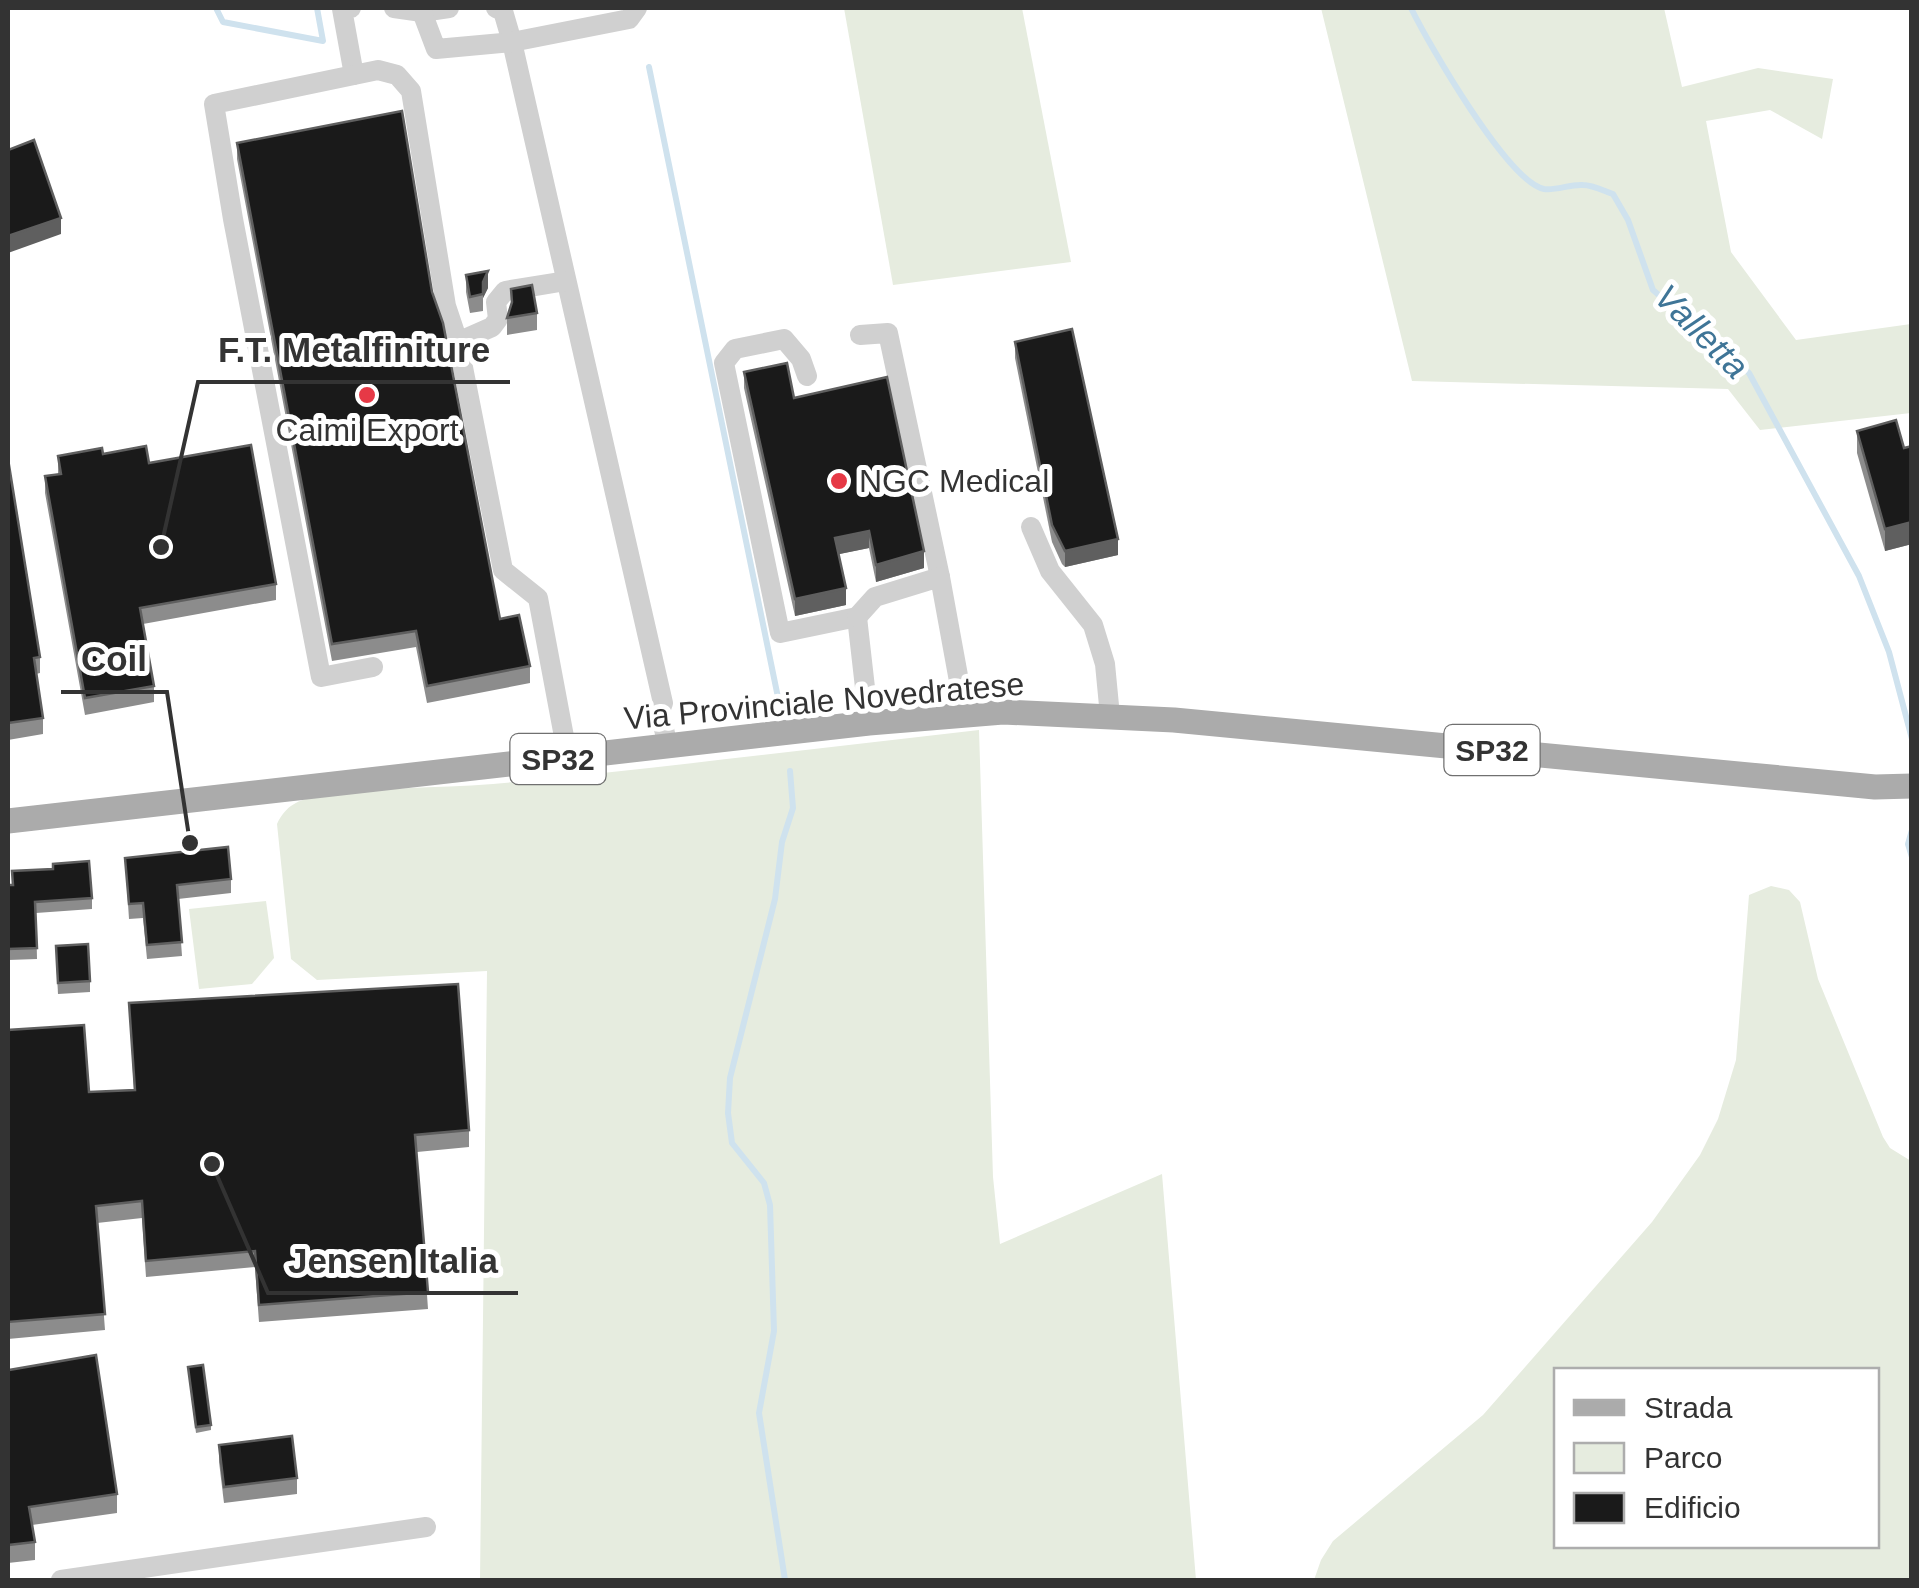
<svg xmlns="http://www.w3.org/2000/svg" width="1919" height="1588" viewBox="0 0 1919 1588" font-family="Helvetica,sans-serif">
<rect width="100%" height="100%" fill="#fff"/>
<g fill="#e6ecdf" fill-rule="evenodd">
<polygon points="844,8 1022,8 1071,262 893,285"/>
<polygon points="1321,8 1664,8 1682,87 1758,68 1833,79 1822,139 1770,110 1706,121 1731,252 1796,340 1911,324 1911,413 1760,430 1728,389 1412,381"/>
<path d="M979 730 993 1177 1000 1244 1162 1174 1196 1580H480L487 971 317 980 291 959 277 824C286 805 298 800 318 796 376 786 435 789 493 784 655 769 817 748 979 730Z"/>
<path d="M1771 886 1789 890 1800 902 1818 979 1883 1137 1890 1148 1911 1161V1580H1314L1321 1560 1333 1541 1483 1415 1652 1222 1700 1155 1718 1119 1736 1060 1749 895ZM1556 1370H1876V1546H1556Z"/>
<polygon points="266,901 274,958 252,984 199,989 189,909"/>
</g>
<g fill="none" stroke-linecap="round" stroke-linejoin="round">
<g stroke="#cfe2ee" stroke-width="6">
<polyline points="216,8 223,22 323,41 317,8"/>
<path d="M1411 8C1428 43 1508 182 1544 189 1556 191 1570 184 1583 185 1593 185 1604 191 1613 194L1628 220 1653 290 1749 373 1859 576 1889 652 1912 739"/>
<polyline points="649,67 782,717"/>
<polyline points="1912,830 1908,844 1912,857"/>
<polyline points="785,1580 759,1413 774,1331 770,1205 764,1183 732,1143 728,1113 730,1078 775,899 782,842 793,808 790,771"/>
</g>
<g stroke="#d0d0d0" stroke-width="20">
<polyline points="351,8 342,9 354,75"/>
<polyline points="394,8 422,12 449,8"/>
<polyline points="496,8 503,11 512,42 663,703 660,711 668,747"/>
<polyline points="422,12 436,49 512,42 629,19 637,8"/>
<polyline points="860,335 888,333 940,577"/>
<polyline points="458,342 492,327 498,319 496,302 505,291 566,281"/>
<polyline points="807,376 801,359 784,339 735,349 724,363 780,633 857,617 869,723"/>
<polyline points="1031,527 1050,571 1093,625 1105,664 1110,716"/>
<polyline points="857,617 875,597 940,577 965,714"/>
<polyline points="373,667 321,677 233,219 214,104 378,70 397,75 411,91 446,306 458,342 503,570 538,598 568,758"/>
<polyline points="61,1580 426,1527"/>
</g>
<polyline stroke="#ababab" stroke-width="25" points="8,821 869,723 1003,712 1174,720 1875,787 1912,786"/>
</g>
<g fill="#8c8c8c">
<polygon points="237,143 432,292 500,619 530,666 530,683 427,703 416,647 332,661 237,159"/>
<polygon points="466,275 488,288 483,298 483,311 470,313 466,292"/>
<polygon points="511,289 537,313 537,330 507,335 507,318 511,305"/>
<polygon points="1015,342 1118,555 1065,567 1062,564 1052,542 1015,358"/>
<polygon points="744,372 794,398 924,568 876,582 869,548 839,554 846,605 795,616 744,388"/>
<polygon points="1857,431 1904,448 1912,446 1912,544 1885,551 1857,453"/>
<polygon points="103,454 149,463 276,584 276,600 143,624 154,686 154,702 85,715 45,493 45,476 58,474 58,456"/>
<polygon points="8,459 40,657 40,673 36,674 43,718 43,734 8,740"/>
<polygon points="125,858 231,879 231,893 178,899 182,956 147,959 143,918 129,919"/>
<polygon points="8,885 92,898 92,909 36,913 37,959 8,960"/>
<polygon points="56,957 90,981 90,992 58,994"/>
<polygon points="129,1003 469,1130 469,1147 417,1152 428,1309 259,1322 255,1267 146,1277 142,1218 97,1223 105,1330 8,1339 8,1030 89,1092 134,1091"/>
<polygon points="8,1363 9,1370 117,1494 117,1513 32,1525 35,1542 35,1560 8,1563"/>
<polygon points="188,1367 211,1425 211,1430 196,1433"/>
<polygon points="219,1445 297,1478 297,1494 224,1503 219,1462"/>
</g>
<g fill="#5f5f5f">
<polygon points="61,218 61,234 8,253 8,236"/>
<polygon points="488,271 488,288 483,298 483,282"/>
<polygon points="1912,522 1912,544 1885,551 1885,529"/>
<polygon points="869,531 869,548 835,555 835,538"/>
<polygon points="1118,539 1118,555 1065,567 1065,551"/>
<polygon points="924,551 924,568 876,582 876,565"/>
<polygon points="846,588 846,605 795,616 795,599"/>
</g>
<g fill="#1a1a1a" stroke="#5f5f5f" stroke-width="2.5">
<polygon points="402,111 432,292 443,323 500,619 519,615 530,666 427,686 416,631 332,644 237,143"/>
<polygon points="34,140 61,218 8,236 8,150"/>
<polygon points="488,271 483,282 483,294 470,297 466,275"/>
<polygon points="532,285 537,313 507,318 512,302 511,289"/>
<polygon points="1072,329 1118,539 1065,551 1052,525 1015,342"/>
<polygon points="787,363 794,398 887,377 924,551 876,565 869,531 835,538 846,588 795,599 744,372"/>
<polygon points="1896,420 1904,448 1912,446 1912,522 1885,529 1857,431"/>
<polygon points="251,445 276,584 140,608 154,686 85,698 45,476 61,474 58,456 102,448 103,454 146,446 149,463"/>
<polygon points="8,459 40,657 34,658 43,718 8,723"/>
<polygon points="228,847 231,879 177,885 182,942 147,945 143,903 129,904 125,858"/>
<polygon points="89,861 92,898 35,902 37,948 8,949 8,885 13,885 12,871 53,869 53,864"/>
<polygon points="88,944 90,981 58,983 56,946"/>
<polygon points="458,984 469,1130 415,1135 428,1292 259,1305 255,1251 146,1261 142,1201 96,1206 105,1314 8,1322 8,1030 84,1025 89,1092 135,1090 129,1003"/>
<polygon points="96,1355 117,1494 29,1507 35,1542 8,1545 8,1363 9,1370"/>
<polygon points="203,1365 211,1425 196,1427 188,1367"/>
<polygon points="292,1436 297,1478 224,1487 219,1445"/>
</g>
<g fill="#e63946" stroke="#fff" stroke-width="4">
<circle cx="367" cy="395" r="10"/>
<circle cx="839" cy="481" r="10"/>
</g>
<g text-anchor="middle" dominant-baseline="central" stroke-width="10" stroke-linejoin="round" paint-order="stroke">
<g fill="#fff" stroke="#707070" stroke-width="2.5">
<rect x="1444.5" y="725" width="95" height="50" rx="8"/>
<rect x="510.5" y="734" width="95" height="50" rx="8"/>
</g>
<g font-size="30" font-weight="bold" fill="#333">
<text x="1492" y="750">SP32</text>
<text x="558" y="759">SP32</text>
</g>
<g font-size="32" fill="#333" stroke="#fff">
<text x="367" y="430">Caimi Export</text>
<text x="859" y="481" text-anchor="start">NGC Medical</text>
</g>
<g font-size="32" fill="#333" stroke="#fff">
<text transform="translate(824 701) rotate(-5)">Via Provinciale Novedratese</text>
</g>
<g font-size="35" font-style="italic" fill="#3f7597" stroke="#fff">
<text transform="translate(1702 331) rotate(45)">Valletta</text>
</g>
</g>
<path fill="none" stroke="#333" stroke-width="4" d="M161 547L198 382H510M190 843L167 692H61M212 1164L268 1293H518"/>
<g fill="#333" stroke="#fff" stroke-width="4">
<circle cx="161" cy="547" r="10"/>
<circle cx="190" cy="843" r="10"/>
<circle cx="212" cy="1164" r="10"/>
</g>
<g font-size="35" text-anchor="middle" font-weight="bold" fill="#333" stroke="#fff" stroke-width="10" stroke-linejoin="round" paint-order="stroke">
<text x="354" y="362">F.T. Metalfiniture</text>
<text x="114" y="671">Coil</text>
<text x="393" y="1273">Jensen Italia</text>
</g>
<rect width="1919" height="1588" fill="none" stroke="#333333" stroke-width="20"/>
<rect x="1554" y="1368" width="325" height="180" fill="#ffffff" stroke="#adadad" stroke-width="2.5"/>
<rect x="1574" y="1400" width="50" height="15" fill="#ababab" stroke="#adadad" stroke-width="2.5"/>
<text x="1644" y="1418" font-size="30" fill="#333333">Strada</text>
<rect x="1574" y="1443" width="50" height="30" fill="#e6ecdf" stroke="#adadad" stroke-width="2.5"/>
<text x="1644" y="1468" font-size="30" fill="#333333">Parco</text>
<rect x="1574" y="1493" width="50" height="30" fill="#1a1a1a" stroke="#adadad" stroke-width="2.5"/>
<text x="1644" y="1518" font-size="30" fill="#333333">Edificio</text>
</svg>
